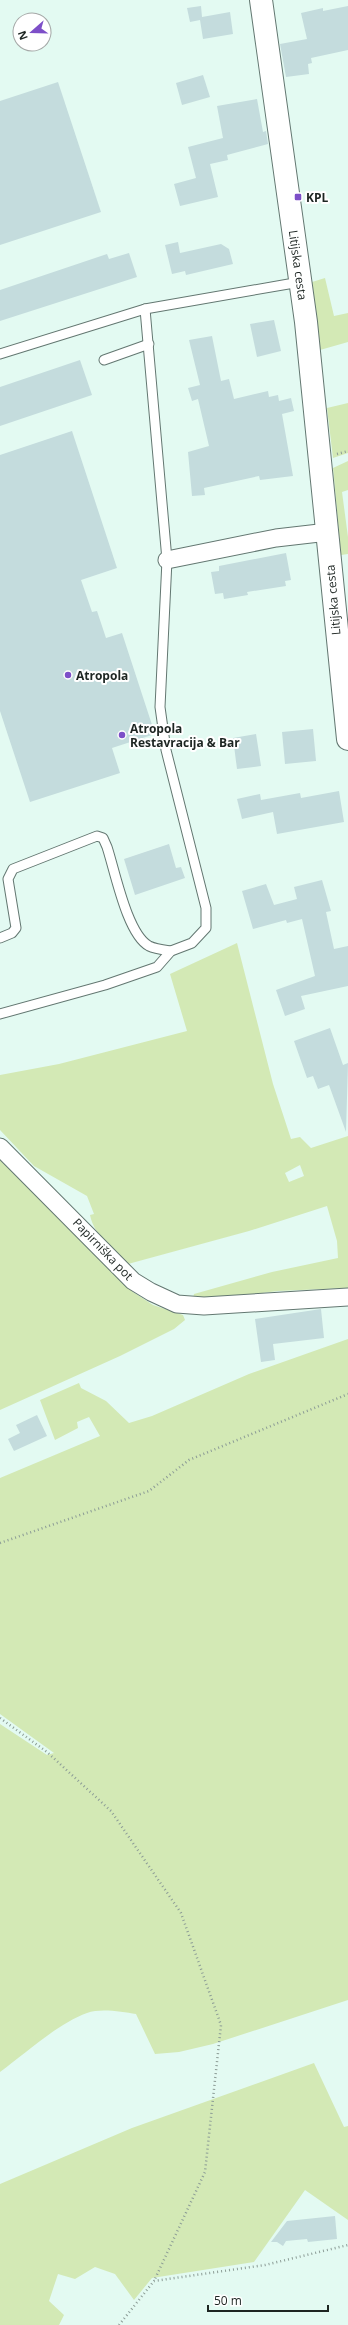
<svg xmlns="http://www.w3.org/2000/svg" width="348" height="2325" viewBox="0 0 348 2325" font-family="'Open Sans',sans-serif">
<rect width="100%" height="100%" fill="#e3faf2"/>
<g fill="#d3e9b5" fill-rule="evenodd">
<polygon points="325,278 334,316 348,313 348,342 320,350 312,282"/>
<polygon points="348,403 348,453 333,458 327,408"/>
<polygon points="348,461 348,490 342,492 348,537 348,554 341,555 333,468"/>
<path d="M237 943 273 1084 291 1139 300 1137 311 1148 348 1136V1288L278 1291 220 1298H193L194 1294 272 1272 338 1258 337 1241 327 1206 249 1231 128 1264C114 1249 94 1236 90 1215L94 1214 87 1196 34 1166 0 1130V1075L59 1064 187 1031 170 974ZM300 1165 304 1176 289 1182 285 1173Z"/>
<polygon points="0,1160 133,1292 153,1305 183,1315 185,1320 174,1329 120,1356 0,1410"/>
<path d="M348 1339V2000L213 2044 179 2052 155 2054 136 2014C122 2012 101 2008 87 2013 57 2024 26 2053 0 2072V1724L47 1755 54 1753 0 1714V1478L100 1436 89 1417 77 1422 78 1428 55 1440 40 1400 79 1383 81 1388 106 1401 129 1423 152 1416 249 1374Z"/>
<polygon points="314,2063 344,2127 348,2126 348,2220 305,2190 254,2262 152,2278 134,2300 115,2274 95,2267 75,2279 58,2274 49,2301 64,2315 59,2325 0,2325 0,2184 132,2128"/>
</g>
<g fill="#c4dcdd">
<polygon points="201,6 202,17 230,12 233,34 203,39 200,20 190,22 187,8"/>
<polygon points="348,6 348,50 311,58 312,63 308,64 309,74 286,77 280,44 307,39 301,13 323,8 323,11"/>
<polygon points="203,75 210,97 182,105 176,83"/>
<polygon points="58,82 101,212 0,245 0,101"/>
<polygon points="257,99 263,132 266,131 268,144 227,155 228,160 210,164 218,197 180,206 174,184 196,178 188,147 223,138 217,106"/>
<polygon points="178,242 180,253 221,244 229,249 233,264 186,275 185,271 172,274 165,245"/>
<polygon points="129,253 137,277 0,321 0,290 107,254 109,259"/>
<polygon points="274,320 281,351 257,357 250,324"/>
<polygon points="212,336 221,381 229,379 234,399 268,391 269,397 278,395 279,401 291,398 294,411 282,414 293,476 260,480 259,476 204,488 205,495 192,496 188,452 209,446 198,399 192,401 188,388 200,385 189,340"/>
<polygon points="80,360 92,395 0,426 0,387"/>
<polygon points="72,431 117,568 81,580 92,612 97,611 106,638 122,633 155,734 112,748 120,773 30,802 0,711 0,455"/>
<polygon points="286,553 291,580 285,581 286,586 247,592 248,595 224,599 223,593 215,594 211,572 219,571 219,566"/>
<polygon points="313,729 316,761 285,764 282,732"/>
<polygon points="256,734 261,766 237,769 233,738"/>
<polygon points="339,791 344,822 277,834 273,812 242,819 237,799 260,794 261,800 300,793 301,798"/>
<polygon points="169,844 176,868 181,867 185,878 135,895 124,859"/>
<polygon points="322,880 331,911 326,912 334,949 348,946 348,986 301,996 305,1009 285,1016 276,990 315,976 302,919 287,923 286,920 253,929 242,891 266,884 274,905 297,899 294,887"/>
<polygon points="330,1028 343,1065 348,1063 346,1132 329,1085 318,1089 313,1076 307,1078 294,1041"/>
<polygon points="321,1309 324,1338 273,1344 275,1360 261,1362 255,1319"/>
<polygon points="37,1415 47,1436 14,1451 8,1439 20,1433 16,1425"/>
<polygon points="335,2216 337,2239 308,2242 307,2239 286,2241 283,2246 277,2242 271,2242 287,2221"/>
</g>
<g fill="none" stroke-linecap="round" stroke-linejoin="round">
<g stroke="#637771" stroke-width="11">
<g id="service">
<polyline points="0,354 145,309 300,282"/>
<polyline points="104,360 149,344"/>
<path d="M0 938 12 933 16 928 8 879 13 869 97 836 103 838 107 847C115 871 127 934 149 946 155 949 164 950 171 951"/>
<polyline points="0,1014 105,985 157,967 171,951 192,943 206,928 206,908 166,750 160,707 167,560 145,309"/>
</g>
</g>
<g stroke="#637771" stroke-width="19">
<g id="minor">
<polyline points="167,560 276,538 328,532"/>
<polyline points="0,1147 133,1281 151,1292 177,1304 204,1306 348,1297"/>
</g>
</g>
<g stroke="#637771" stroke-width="24">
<polyline id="secondary" points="261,0 306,322 348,739"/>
</g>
<g stroke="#8c9c96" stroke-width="2.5" stroke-dasharray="1 3" stroke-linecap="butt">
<polyline points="337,454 348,451"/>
<polyline points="0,1543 149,1491 189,1460 348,1394"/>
<polyline points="0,1718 47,1752 111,1811 181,1913 221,2025 205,2172 154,2281"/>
<polyline points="119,2325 154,2281 265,2265 348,2245"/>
</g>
<use href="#service" stroke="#fff" stroke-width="9"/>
<use href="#minor" stroke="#fff" stroke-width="17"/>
<use href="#secondary" stroke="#fff" stroke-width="22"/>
</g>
<g fill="#7d4fc8" stroke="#fff" stroke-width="1.5">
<rect x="294" y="193" width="8" height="8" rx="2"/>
<circle cx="68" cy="675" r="4"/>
<circle cx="122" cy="735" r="4"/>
</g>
<g text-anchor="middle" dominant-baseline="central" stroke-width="4" stroke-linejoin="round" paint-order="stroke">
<g font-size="12" font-weight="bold" fill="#1d2522" stroke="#fff" text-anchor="start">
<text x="306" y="197">KPL</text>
<text x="76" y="675">Atropola</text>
<text x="130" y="728">Atropola<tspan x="130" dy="14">Restavracija &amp; Bar</tspan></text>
</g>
<g font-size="12" fill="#1d2522" stroke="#fff">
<text transform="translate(298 265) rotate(82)">Litijska cesta</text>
<text transform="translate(333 600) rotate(-95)">Litijska cesta</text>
<text transform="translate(103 1249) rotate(46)">Papirniška pot</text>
</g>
</g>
<g transform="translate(32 32) rotate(250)"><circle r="19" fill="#ffffff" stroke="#a5a8a7"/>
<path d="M0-3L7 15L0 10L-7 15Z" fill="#7d4fc8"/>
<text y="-6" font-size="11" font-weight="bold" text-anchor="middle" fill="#1d2522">N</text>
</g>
<path d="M208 2305v6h120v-6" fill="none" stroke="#1d2522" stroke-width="2"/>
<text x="214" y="2305" font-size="12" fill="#1d2522" stroke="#ffffff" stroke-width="3" paint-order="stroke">50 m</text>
</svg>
